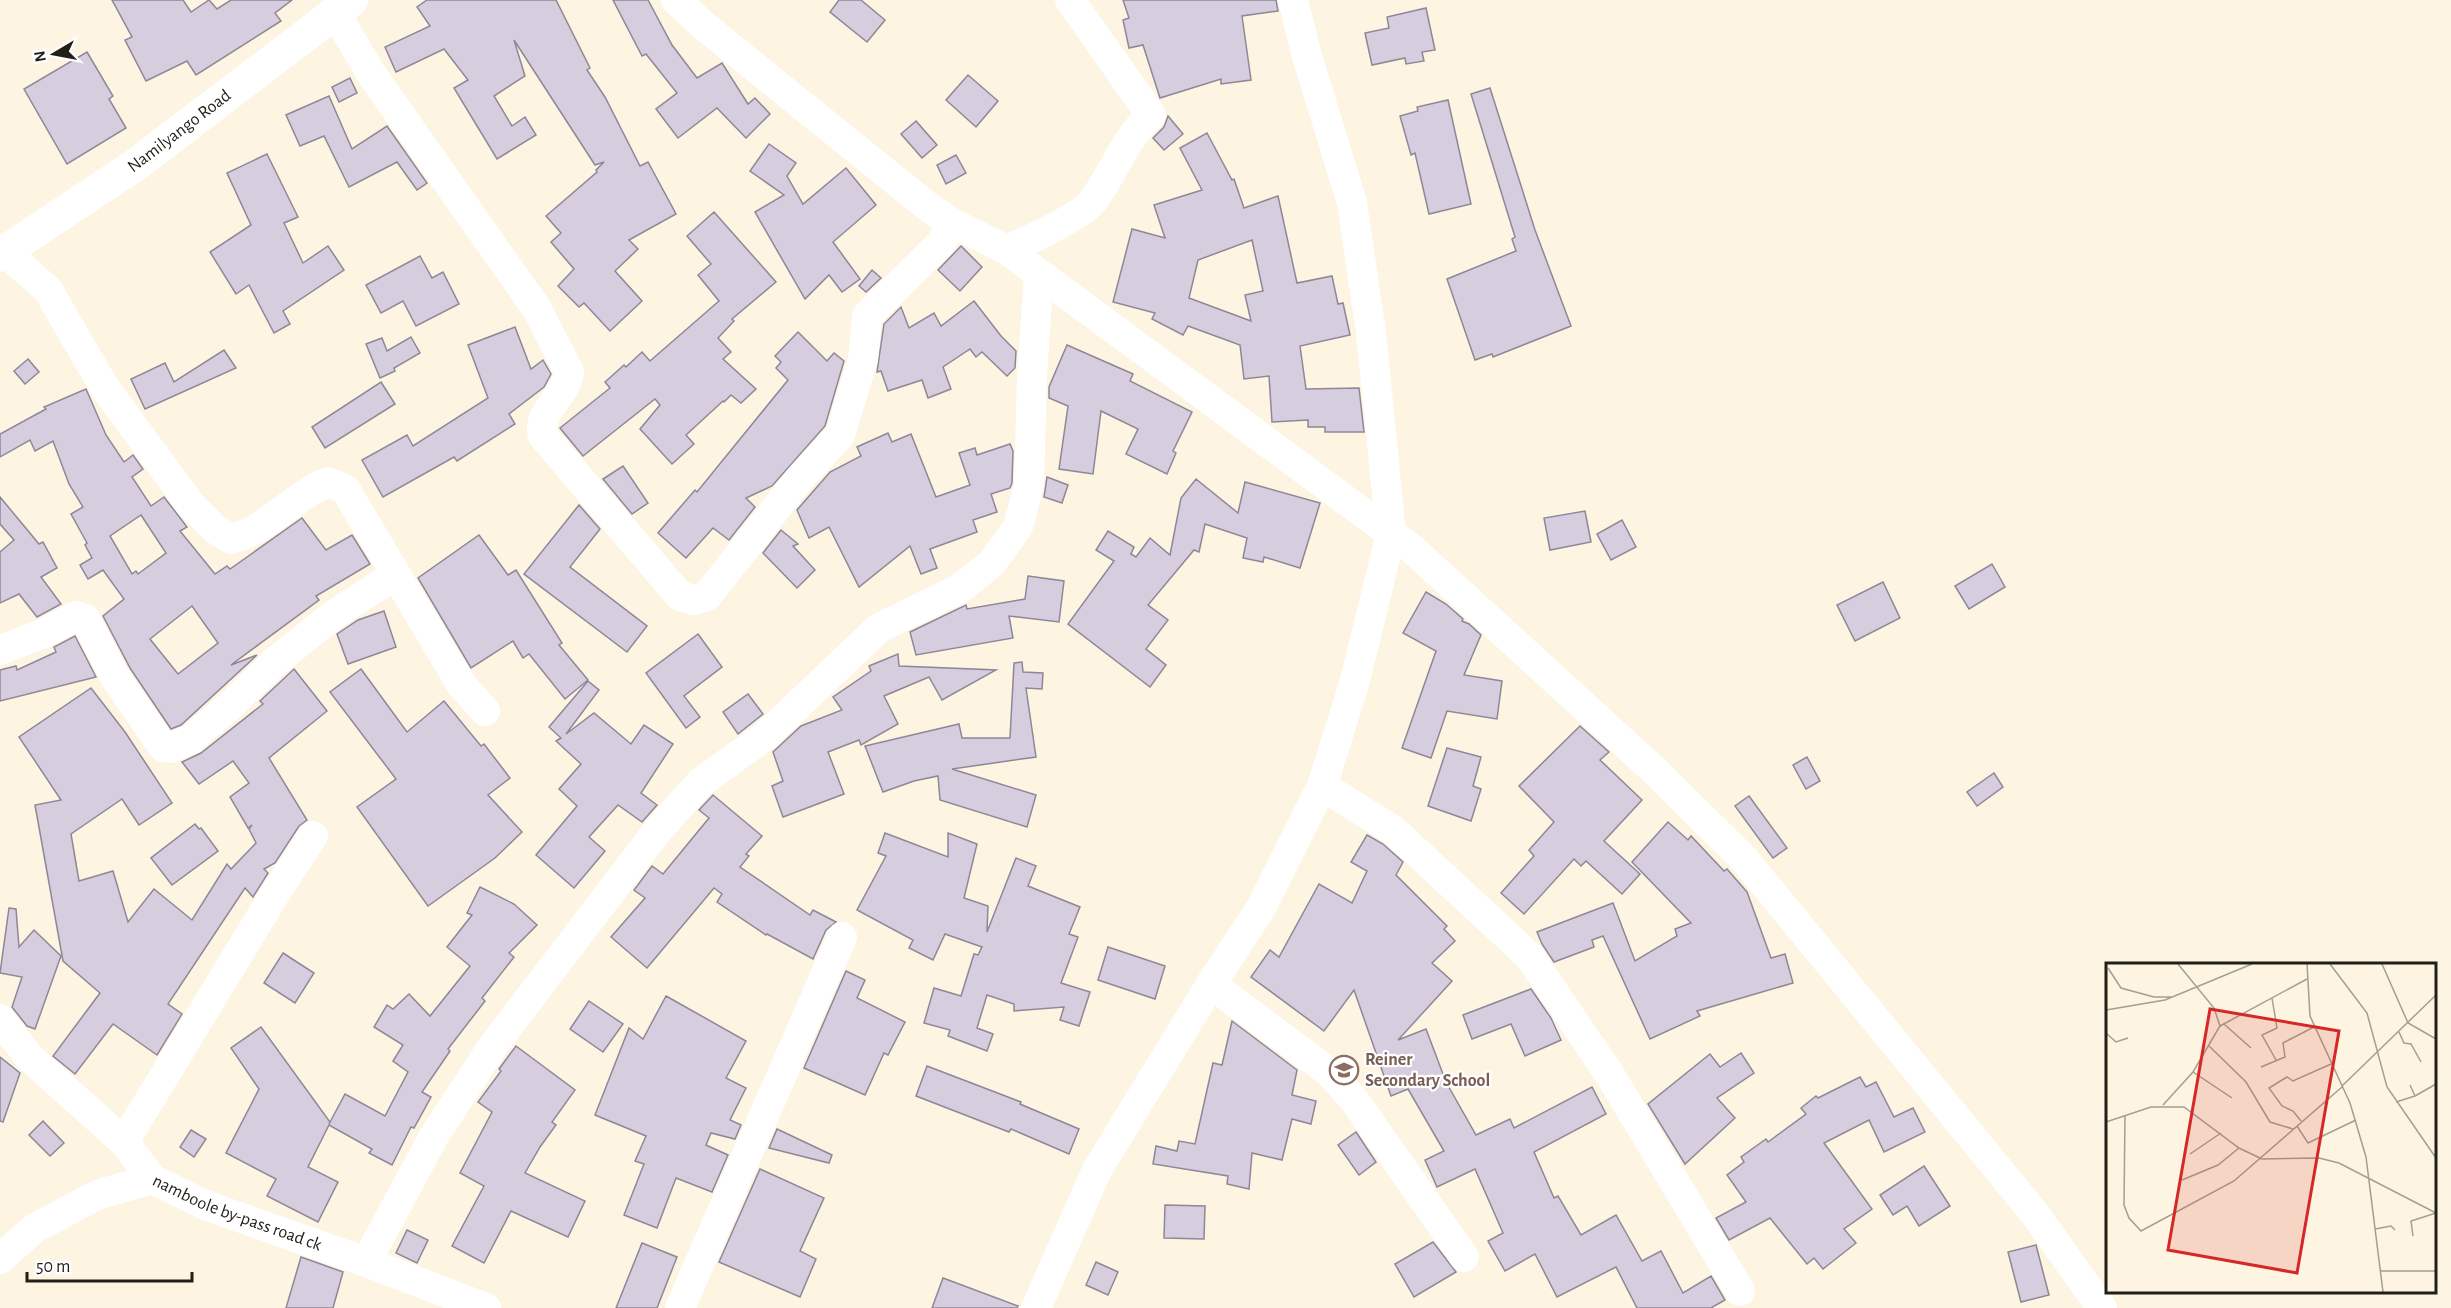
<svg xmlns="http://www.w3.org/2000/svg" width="2451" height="1308" viewBox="0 0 2451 1308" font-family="'Alegreya Sans',sans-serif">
<rect width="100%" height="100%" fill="#fdf4e1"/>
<g fill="#d6cddf" stroke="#8f8797" stroke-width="1.5" fill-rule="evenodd">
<polygon points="112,0 183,0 191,12 209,0 217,9 231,0 292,0 275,13 281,21 196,75 187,61 146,81 125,40 132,37"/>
<polygon points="427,0 556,0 590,68 587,70 605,97 640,166 648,162 676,214 629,240 638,249 615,271 642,301 610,331 584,303 579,307 558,286 574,269 551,242 561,233 546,216 597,172 596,170 604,162 595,165 514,40 525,76 494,96 512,126 525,117 536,135 497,159 454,88 468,80 444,49 396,72 385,47 430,26 417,7"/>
<polygon points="613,0 648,0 672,45 697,78 722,63 748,104 755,98 770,114 746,138 717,108 678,138 656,109 677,93 646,54 642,56"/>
<polygon points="839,0 861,0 885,20 867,42 830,12"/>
<polygon points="1123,0 1276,0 1278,11 1242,16 1251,80 1221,84 1221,79 1160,98 1143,45 1129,48 1123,20 1129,18"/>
<polygon points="1426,8 1435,50 1422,52 1424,61 1406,64 1405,58 1372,65 1365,33 1389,28 1387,17"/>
<polygon points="87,52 113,96 109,99 126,128 67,164 24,89"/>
<polygon points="968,75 998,101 976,127 946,100"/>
<polygon points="350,78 357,93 339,102 332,87"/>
<polygon points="1490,88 1535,230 1571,326 1493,357 1492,354 1475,360 1447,279 1516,251 1512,239 1515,237 1471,94"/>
<polygon points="329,96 352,149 387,126 427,183 417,190 397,162 349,187 324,136 300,146 286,115"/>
<polygon points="1448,100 1471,204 1429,214 1415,153 1411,155 1400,116 1418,111 1417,107"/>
<polygon points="1168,116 1183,134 1164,150 1153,138 1164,127"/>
<polygon points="916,121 937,145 922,158 901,134"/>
<path d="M1207 133 1232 180 1234 179 1244 208 1278 196 1297 283 1332 276 1338 304 1343 303 1350 335 1300 346 1306 389 1359 388 1364 432H1325V427H1308V420L1272 422 1269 376 1244 379 1240 345 1188 326 1183 335 1152 319 1155 313 1113 302 1132 229 1165 238 1154 205 1202 190 1180 148ZM1252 240 1263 291 1245 295 1251 321 1189 298 1198 260Z"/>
<polygon points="769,144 796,163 787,176 803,204 846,168 876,205 833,242 860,279 842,292 829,275 805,299 755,212 784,195 750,171"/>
<polygon points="267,154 298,217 284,223 303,263 328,246 344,270 283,311 290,324 274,333 249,285 236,294 210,252 251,225 227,173"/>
<polygon points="956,155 966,173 946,184 937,165"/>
<polygon points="714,212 776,282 732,319 734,321 718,338 731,352 723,359 756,389 741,403 731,395 724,402 723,401 686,435 694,444 672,464 640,429 660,405 655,399 583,456 560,428 610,388 605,382 624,365 626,367 642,352 650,361 719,301 698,275 711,264 687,236"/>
<polygon points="961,246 982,267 960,291 938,270"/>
<polygon points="420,256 432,278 443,272 459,304 416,326 403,301 381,313 366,285"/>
<polygon points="872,270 881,278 866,292 859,286"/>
<polygon points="974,301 1001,336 1016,351 1015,368 1007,376 982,352 976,357 970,349 943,367 951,389 928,398 922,380 888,391 881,371 877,372 884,324 901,307 909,328 934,313 941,326"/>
<polygon points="515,327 531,369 543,360 551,374 544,387 509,414 515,424 457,461 454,457 383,497 362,460 407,435 413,446 488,398 468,345"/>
<polygon points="798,332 827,361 834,353 844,361 825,426 772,486 746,498 755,507 729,540 713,528 686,558 658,533 695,490 697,492 788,380 776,368 781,362 775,356"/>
<polygon points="411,337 420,353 394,368 395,371 380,378 366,344 382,338 387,351"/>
<polygon points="1067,345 1133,374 1130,381 1192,412 1173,451 1176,453 1167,474 1126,454 1138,429 1101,411 1093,474 1059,469 1068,406 1049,398 1049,387"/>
<polygon points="224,350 236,368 145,409 131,379 165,363 174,382"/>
<polygon points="28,359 39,372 25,384 14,371"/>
<polygon points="381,382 395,404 325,448 312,427"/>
<path d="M86 389 106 435 124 462 133 455 143 469 132 477 151 506 164 497 187 527 180 531 215 574 227 566 230 569 302 518 326 550 352 535 370 564 316 596 319 600 231 665 257 655 181 725 171 729 130 668 103 616 124 599 103 570 88 579 80 565 92 558 85 545 87 543 71 514 83 507 69 484 53 441 35 451 30 440 0 457V434L46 409 44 407ZM141 515 166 553 138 574 136 571 132 574 110 536ZM192 606 218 643 178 674 150 639Z"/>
<polygon points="888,433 892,442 911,434 936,497 970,485 959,453 975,448 977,455 1010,444 1013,451 1012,483 1010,488 991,494 997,512 973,520 977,532 930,549 937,568 921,574 910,546 859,587 829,527 809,538 797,510 830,472 861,456 857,447"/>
<polygon points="623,466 648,503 632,514 603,479"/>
<polygon points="1047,477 1068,485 1062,503 1044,497"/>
<polygon points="1196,479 1238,513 1245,482 1320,503 1300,568 1264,557 1263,562 1243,558 1247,538 1205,524 1199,552 1194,550 1148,605 1168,620 1146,649 1166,665 1150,687 1068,624 1114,561 1096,550 1108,531 1134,547 1131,554 1136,557 1150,538 1170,555 1181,498"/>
<polygon points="0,497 39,544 43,542 57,568 41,577 61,604 37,617 19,594 0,603 0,552 14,540 0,524"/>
<polygon points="579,505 600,529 570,567 647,626 627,652 524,574"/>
<polygon points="1585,511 1591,542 1550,550 1544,518"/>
<polygon points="1622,520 1636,547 1611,560 1597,534"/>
<polygon points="781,530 798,544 793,546 815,570 797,588 763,553"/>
<polygon points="479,535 508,575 516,570 562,643 559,645 588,680 565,699 529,654 523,658 513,641 471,668 418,578"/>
<polygon points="1992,564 2005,587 1969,609 1955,586"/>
<polygon points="1028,576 1064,581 1059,622 1009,616 1013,638 916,655 910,632 966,605 967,609 1025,599"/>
<polygon points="1883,582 1900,618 1855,641 1837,605"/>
<polygon points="1426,592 1446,604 1463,619 1462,621 1469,624 1481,635 1464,675 1502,681 1497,719 1447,711 1431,758 1402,748 1436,651 1403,633"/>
<polygon points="384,611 396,647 348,664 337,634 358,620"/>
<polygon points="698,634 722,667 684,696 700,717 686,728 646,673"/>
<polygon points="75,636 96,677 0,701 0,670 16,666 17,670 56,652 54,647"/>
<polygon points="898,654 899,666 996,670 942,700 929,677 884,696 898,724 861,745 859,740 828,752 844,794 783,817 772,786 783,781 773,752 801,726 842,710 833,697 871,671 869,666"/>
<polygon points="1022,662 1023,672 1043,673 1042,689 1026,688 1036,757 952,769 1036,795 1027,827 940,800 938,776 914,781 883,792 865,746 959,724 962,738 1010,738 1014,663"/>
<polygon points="294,669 327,711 269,758 307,820 299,826 275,863 264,869 268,873 253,897 245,888 168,1004 182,1014 157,1055 113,1024 75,1074 53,1056 100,993 63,961 35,805 61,800 19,737 91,688 125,732 172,803 139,825 122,799 71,834 79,881 113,871 128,922 154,889 192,920 227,864 231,869 256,843 249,829 252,825 248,828 230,797 249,783 233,761 199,784 182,762 201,753 263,704 260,701"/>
<polygon points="361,669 407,732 444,701 481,746 484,744 510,778 488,795 522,832 495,858 428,906 357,807 396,779 330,692"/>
<polygon points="588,681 599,690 566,734 594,713 631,744 644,725 673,744 641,793 657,805 642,822 618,805 589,837 605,851 574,888 536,855 577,806 559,789 581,764 556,741 561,738 549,727"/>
<polygon points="748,694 763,714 738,734 723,712"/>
<polygon points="1580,726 1609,752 1600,760 1642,800 1604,841 1640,874 1622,894 1586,861 1581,866 1574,859 1524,914 1501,893 1534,856 1529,850 1554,822 1519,786"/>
<polygon points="1447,748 1481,757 1473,786 1481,789 1471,821 1428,806"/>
<polygon points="1807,757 1820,781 1806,789 1793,765"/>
<polygon points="1994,773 2003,787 1977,806 1967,792"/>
<polygon points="713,795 762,836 746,854 749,856 740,867 810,915 813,910 836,922 826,930 813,959 767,934 766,935 717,902 722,894 714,888 647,968 611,937 645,898 634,890 652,866 663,874 709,818 699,810"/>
<polygon points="1749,796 1787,848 1773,858 1735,806"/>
<polygon points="1668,822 1688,840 1691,836 1724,871 1727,869 1747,892 1771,958 1785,954 1793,983 1697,1011 1700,1016 1650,1039 1603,936 1592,940 1594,947 1554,962 1542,944 1537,932 1613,903 1635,961 1677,936 1675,929 1691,923 1632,862"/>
<polygon points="195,824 199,829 201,828 218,851 172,885 151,858"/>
<polygon points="885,833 948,857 948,833 977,844 964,898 988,906 987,932 1016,858 1036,866 1028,886 1080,907 1069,934 1078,937 1061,983 1090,992 1079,1026 1060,1020 1064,1007 1014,1011 1014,1004 987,995 977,1028 993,1034 987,1051 948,1036 950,1030 924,1023 934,988 961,996 974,954 978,955 982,947 945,934 933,960 909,948 913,940 857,910 886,856 878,853"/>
<polygon points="1367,835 1383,844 1403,862 1396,875 1447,926 1444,929 1455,941 1432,963 1452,981 1398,1040 1426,1029 1446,1082 1476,1135 1510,1119 1514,1128 1592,1087 1606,1114 1534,1152 1554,1198 1558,1196 1581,1235 1616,1215 1642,1261 1661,1251 1683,1293 1711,1276 1725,1300 1711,1308 1637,1308 1616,1267 1557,1297 1535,1254 1505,1271 1488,1241 1503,1233 1475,1169 1437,1187 1425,1160 1444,1151 1408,1089 1391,1096 1354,990 1324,1031 1251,977 1270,950 1279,957 1319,884 1352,903 1367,871 1351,862"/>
<polygon points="480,887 514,904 537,925 509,953 514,957 482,998 485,1001 448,1049 450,1051 422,1092 431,1097 414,1128 411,1127 392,1165 369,1153 372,1149 329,1125 308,1167 338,1182 318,1222 267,1196 276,1179 226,1153 259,1089 231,1048 261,1027 330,1122 329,1124 345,1094 385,1116 408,1072 393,1061 403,1045 374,1027 387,1005 393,1009 409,994 430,1016 470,966 447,947 472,915 467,913"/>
<polygon points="9,908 16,909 19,947 34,930 61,956 35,1029 27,1026 12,1007 22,977 0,973"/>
<polygon points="1108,947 1165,966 1155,999 1098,980"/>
<polygon points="283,953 314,973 295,1003 264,983"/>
<polygon points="846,971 865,980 857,998 905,1022 888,1055 884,1053 865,1095 804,1068"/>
<polygon points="1531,989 1551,1018 1561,1040 1525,1056 1511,1024 1472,1039 1463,1015"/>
<polygon points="666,996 746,1041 726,1078 746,1088 730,1120 741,1125 735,1139 711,1133 706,1145 728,1155 712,1192 676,1178 657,1228 624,1215 644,1164 635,1161 646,1136 595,1115 629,1028 643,1039"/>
<polygon points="589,1001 623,1024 603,1052 570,1029"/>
<polygon points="1232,1021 1297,1070 1292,1095 1316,1101 1311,1124 1292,1119 1282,1160 1252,1153 1249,1189 1227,1184 1228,1176 1153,1164 1156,1146 1177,1151 1179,1141 1195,1144 1213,1063 1222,1065"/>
<polygon points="516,1046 575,1090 552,1122 556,1125 540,1147 525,1173 585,1201 568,1237 511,1211 484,1263 452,1246 484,1186 460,1173 492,1112 478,1102 501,1071 499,1069"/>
<polygon points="1741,1053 1754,1073 1717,1098 1735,1118 1685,1164 1648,1104 1710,1054 1720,1067"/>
<polygon points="0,1057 20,1073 3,1122 0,1121"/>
<polygon points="927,1066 1021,1102 1020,1104 1079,1129 1069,1154 1011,1129 1009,1132 916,1096"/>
<polygon points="1860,1077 1866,1087 1876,1082 1894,1117 1913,1108 1925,1132 1884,1152 1869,1120 1824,1143 1872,1209 1844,1229 1856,1243 1823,1269 1814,1258 1807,1264 1770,1218 1729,1240 1716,1218 1746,1202 1727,1175 1744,1162 1741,1157 1766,1139 1768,1142 1806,1114 1801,1108 1816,1096 1818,1098"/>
<polygon points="43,1121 64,1143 50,1156 29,1135"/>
<polygon points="777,1129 832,1155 829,1163 769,1148"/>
<polygon points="191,1130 206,1139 194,1157 180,1147"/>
<polygon points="1356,1132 1376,1162 1359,1175 1338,1145"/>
<polygon points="1924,1166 1950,1206 1919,1226 1907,1206 1893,1215 1880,1195"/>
<polygon points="760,1169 824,1198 800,1251 816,1259 800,1297 719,1262"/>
<polygon points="1165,1205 1205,1206 1204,1239 1164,1238"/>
<polygon points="407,1230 428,1240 417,1263 396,1253"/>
<polygon points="1433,1242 1456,1272 1414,1297 1395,1264"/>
<polygon points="642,1243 677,1257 657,1308 616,1308"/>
<polygon points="2036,1245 2049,1295 2021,1302 2008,1252"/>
<polygon points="301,1257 343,1272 333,1308 286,1308"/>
<polygon points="1096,1262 1118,1272 1108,1295 1086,1285"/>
<polygon points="943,1278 1018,1306 1017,1308 932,1308"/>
</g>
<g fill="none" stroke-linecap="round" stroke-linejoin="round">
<g stroke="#fff" stroke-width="30">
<polyline points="676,0 704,26 927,206 952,223 1007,250 1412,549 1655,771 1744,859 2035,1214 2102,1308"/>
<path d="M335 12 370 72 537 309 569 372C567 396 536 411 543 436L680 596 694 600 707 596 800 478 840 435 863 359 867 316 941 243 952 223"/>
<path d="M1007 250C1027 241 1080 217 1092 202 1113 174 1125 138 1151 115L1070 0"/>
<path d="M5 252 48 290 103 385 190 504 215 529 231 539C268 530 293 496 328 482L345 489 461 684 485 711"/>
<polyline points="0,650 42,634 76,616 85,619 115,677 163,747 170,748 190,740 234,702 276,661 335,614 395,575"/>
<polyline points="1322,786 1393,830 1530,957 1610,1075 1740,1291"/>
<polyline points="1211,984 1329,1072 1355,1101 1464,1257"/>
<polyline points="0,1019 29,1057 124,1142 152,1179"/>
<polyline points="124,1142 276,892 313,836"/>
<path id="s1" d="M0 1259 35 1228 97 1195 152 1179 205 1205 366 1262 486 1308"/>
<polyline points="366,1262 434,1136 493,1046 658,830 700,783 765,736 879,628 959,589 991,564 1018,527 1029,485 1032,375 1039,274"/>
<polyline points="680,1308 842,937"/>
<polyline points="1036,1308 1097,1170 1211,984 1261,908 1322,786 1354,684 1391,534 1371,332 1352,203 1306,53 1293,0"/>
</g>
<path stroke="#fff" stroke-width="33" id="s2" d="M0 255 134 166 352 0"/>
</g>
<defs>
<g id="school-ring" transform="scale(1.5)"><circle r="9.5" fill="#fff" stroke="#8d6e63" stroke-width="1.5"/><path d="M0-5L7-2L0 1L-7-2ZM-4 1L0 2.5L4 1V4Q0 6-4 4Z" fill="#8d6e63"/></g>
</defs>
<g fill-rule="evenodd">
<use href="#school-ring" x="1344" y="1070"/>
</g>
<g text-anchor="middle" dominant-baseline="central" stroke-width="4.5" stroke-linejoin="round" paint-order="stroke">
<g font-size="18" fill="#221f18" stroke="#fff">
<text stroke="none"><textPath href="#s2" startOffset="218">Namilyango Road</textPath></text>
<text stroke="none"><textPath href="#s1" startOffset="266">namboole by-pass road ck</textPath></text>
</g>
<g font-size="18" font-weight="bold" fill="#785e54" stroke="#fff" text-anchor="start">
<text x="1365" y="1060">Reiner<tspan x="1365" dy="21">Secondary School</tspan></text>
</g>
</g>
<g transform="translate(2106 963)">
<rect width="330" height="330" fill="#fdf4e1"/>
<path fill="none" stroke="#a59f91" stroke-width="1.5" d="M201 1 204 53 244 140 260 194 277 329M224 1 261 50 281 124 330 195M276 1 302 60 330 76M2 5 15 25 48 34H65M166 35 171 65 156 72 170 97M0 47 59 37 146 1M118 61 145 85M114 63 201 16M293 69 298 80 305 81 315 99M0 70 10 79 22 75M102 82 140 119 164 159 187 166M155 104 179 94 177 80 208 64M87 109 126 135M236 123 330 32M309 133 330 121M290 139 309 133 304 122M57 142 87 109 114 63 108 45 72 1M19 152 18 242 23 255 35 268 128 218 236 124M195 158 187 148 176 143 163 125 181 114 187 118 225 101M0 159 45 144H78L133 185 156 196 213 195 233 200 330 250M191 163 202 180 250 157M84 191 115 170M76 217 112 202 133 185M269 266 285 263 289 267M307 273 305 258 330 250M275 308H330"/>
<path fill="#d62828" fill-opacity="0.15" stroke="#d62828" stroke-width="3" d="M104 46 233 68 191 310 62 287Z"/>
<rect width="330" height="330" fill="none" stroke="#221f18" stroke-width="3"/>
</g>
<g transform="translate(54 54) rotate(260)" stroke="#ffffff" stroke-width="4.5" paint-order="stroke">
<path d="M0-4.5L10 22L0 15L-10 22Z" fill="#221f18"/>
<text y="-9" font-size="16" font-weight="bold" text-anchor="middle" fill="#221f18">N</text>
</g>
<path d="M27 1272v9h165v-9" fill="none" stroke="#221f18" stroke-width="3"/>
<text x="36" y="1272" font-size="18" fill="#221f18" stroke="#ffffff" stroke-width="4.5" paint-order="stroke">50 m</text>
</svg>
